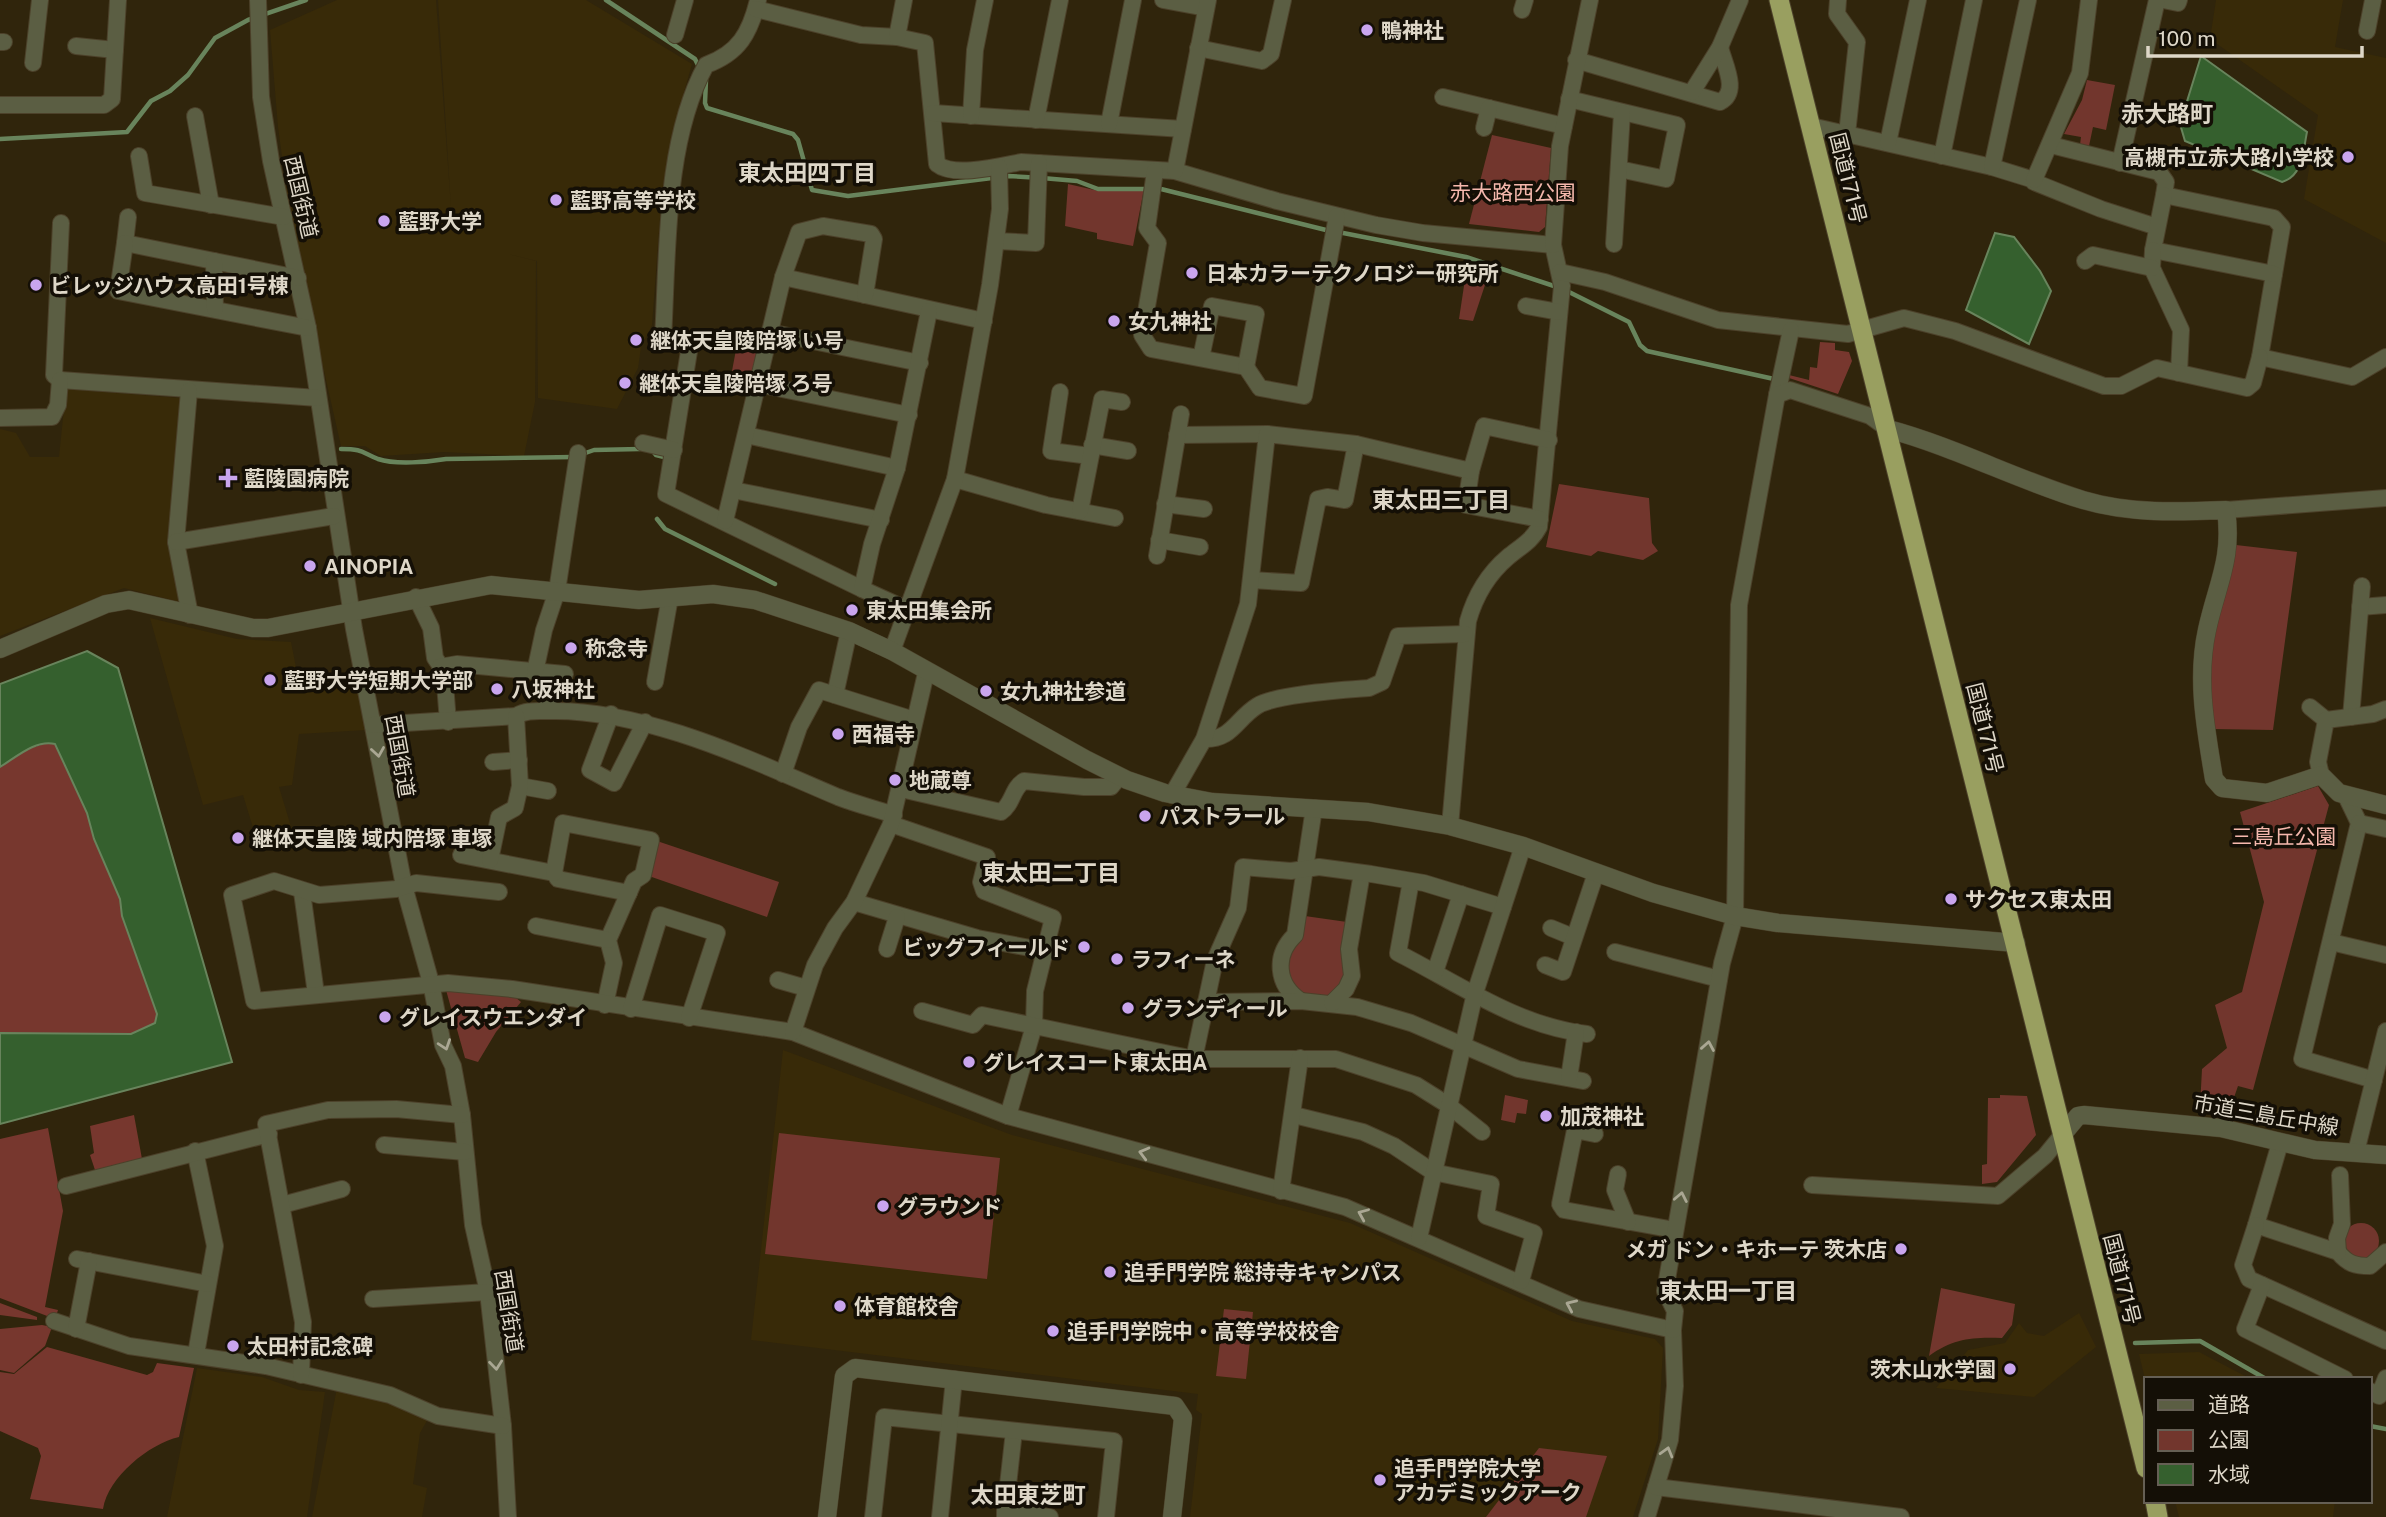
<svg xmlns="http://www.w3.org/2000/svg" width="2386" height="1517" viewBox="0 0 2386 1517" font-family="'Public Sans','Noto Sans JP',sans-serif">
<rect width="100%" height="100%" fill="#30250c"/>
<g fill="#382a08">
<polygon points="337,0 436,0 451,208 438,0 586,0 692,64 672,135 662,191 652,325 641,347 638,368 617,409 538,398 537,261 488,249 536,261 535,402 524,456 444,452 381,456 365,446 341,446 292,230 278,127 270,30"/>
<polygon points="2216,0 2343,0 2335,47 2386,58 2386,243 2304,199 2318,115 2210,39"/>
<polygon points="66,389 180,398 172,565 180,602 124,588 0,636 0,429 16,433 30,457 59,457"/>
<polygon points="150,618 237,639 291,642 301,693 358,681 366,730 299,734 292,785 279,787 292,830 258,844 243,795 203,805"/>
<polygon points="783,1050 1012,1135 1350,1223 1572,1321 1655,1339 1663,1348 1658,1439 1633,1517 1190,1517 1202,1414 1196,1410 1198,1394 751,1340"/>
<polygon points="2079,1313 2096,1347 2034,1397 1936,1388 1968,1350 2005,1343 2019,1323 2027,1333 2044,1336"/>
<polygon points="2199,1352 2251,1379 2146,1379 2146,1383 2139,1354"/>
<polygon points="197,1368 262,1377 299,1390 325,1392 307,1517 167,1517"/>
<polygon points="337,1388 373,1393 429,1417 420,1433 413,1484 427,1488 422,1517 312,1517"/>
<polygon points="2175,1501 2335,1501 2333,1517 2179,1517"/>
</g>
<g fill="#72362d">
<polygon points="2087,80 2115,85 2106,130 2093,127 2089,146 2080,145 2081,137 2064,134 2082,100"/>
<polygon points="1492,135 1551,148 1545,227 1539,232 1469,224"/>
<polygon points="1068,184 1099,191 1144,189 1133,246 1097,239 1097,233 1065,226"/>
<polygon points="1467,266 1490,270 1473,321 1459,319"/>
<polygon points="739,334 759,338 752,375 732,371"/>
<polygon points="1559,484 1649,498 1652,543 1658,551 1643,560 1598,551 1591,556 1546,547"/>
<path d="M2236 545 2297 552 2273 730 2213 729C2198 665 2218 606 2236 545Z"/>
<polygon points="2318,786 2329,805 2253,1090 2238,1086 2229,1112 2200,1107 2202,1069 2227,1048 2215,1005 2242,992 2264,902 2240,812"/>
<polygon points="657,841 779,882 767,917 646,875"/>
<path d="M1305 916 1347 922C1347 951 1352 1017 1300 992L1292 982 1287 969 1291 950 1301 941Z"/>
<polygon points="446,990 514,996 521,1002 496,1032 478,1062 465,1058"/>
<polygon points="1505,1095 1528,1100 1526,1114 1517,1113 1515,1123 1501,1120"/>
<polygon points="2000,1095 2027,1096 2036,1135 1997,1182 1982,1184 1982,1165 1987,1164 1988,1098 2000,1098"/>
<polygon points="779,1133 1000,1158 987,1279 765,1254"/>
<circle cx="2361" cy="1241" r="18"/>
<path d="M1941 1288 2015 1304 2012 1325 2002 1338C1973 1337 1954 1338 1929 1356Z"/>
<polygon points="1224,1309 1253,1312 1246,1379 1216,1376"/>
<polygon points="1539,1448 1607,1456 1586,1517 1486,1517"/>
</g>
<g fill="#77372e">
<polygon points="1820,342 1835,343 1835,350 1849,352 1852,361 1838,394 1789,378 1789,375 1809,380 1810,367 1817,368"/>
<polygon points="50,742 54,743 87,813 94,839 120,899 122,916 157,1014 155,1023 131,1034 0,1033 0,767 28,749"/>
<polygon points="134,1115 142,1159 95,1170 90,1155 94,1153 90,1126"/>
<polygon points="48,1128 63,1211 45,1307 58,1310 55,1319 0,1298 0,1139"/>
<polygon points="0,1303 37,1317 37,1320 0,1315"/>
<polygon points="42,1325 52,1327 45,1346 14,1373 0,1370 0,1329"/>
<path d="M47 1347 147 1375 153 1372 157 1363 194 1368 179 1437C149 1444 108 1477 103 1509L30 1499 41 1456 38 1448 0 1431V1372L14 1374Z"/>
</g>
<g fill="#35602e" stroke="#68845c" stroke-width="2">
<path d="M2201 56 2307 132C2303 151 2303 176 2282 182L2185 141 2180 124Z"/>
<polygon points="1995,233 2014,237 2040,271 2051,291 2029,344 1966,310"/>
<path d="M87 651 118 668 232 1062 0 1124V1033L131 1034 155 1023 157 1014 122 916 120 899 94 839 87 813 55 744C36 739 15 758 0 767V684Z"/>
</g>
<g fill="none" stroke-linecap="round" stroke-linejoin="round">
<g stroke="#68845c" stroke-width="4.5">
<polyline points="606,0 695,59 700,69"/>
<polyline points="706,80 705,103 707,108 793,134 798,140 812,190 848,196 1008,176 1042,178 1077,181 1098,189 1161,189 1330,231"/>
<polyline points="0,139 127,132 151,101 170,91 188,75 215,38 248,20 306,0"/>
<polyline points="1338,232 1466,257 1557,287"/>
<polyline points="1565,290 1629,322 1640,345 1647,351 1774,379"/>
<path d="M341 449C363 449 361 452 378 459 396 465 428 462 446 459L574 457 594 450 640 449"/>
<polyline points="652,450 656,455 668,458"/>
<polyline points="657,519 665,529 775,584"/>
<polyline points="2135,1343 2200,1341 2266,1379"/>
<polyline points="2370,1426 2386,1429"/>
</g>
<g stroke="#4c412a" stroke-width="18">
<g id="minor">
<polyline points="258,0 261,97 271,161 308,328 354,629 404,886 431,983 443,1045 453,1066 462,1115 473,1225 488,1292 503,1426 508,1517"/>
<path d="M758 0C750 33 739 53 706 65 664 142 668 253 663 339L690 345 666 494 862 589"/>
<polyline points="1163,0 1206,8"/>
<polyline points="1838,0 1837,14 1857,42 1847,134"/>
<polyline points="2163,0 2178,3 2179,0"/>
<path d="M756 9 861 35 897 37 925 43 937 164C954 178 1000 166 1021 162L1175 171 1277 201 1376 225 1423 233 1553 245 1562 286 1539 527C1532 541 1520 547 1508 557 1488 574 1475 596 1468 621L1450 826"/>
<polyline points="1522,10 1525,0"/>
<polyline points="2367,31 2373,0"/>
<polyline points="675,35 685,0"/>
<polyline points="897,37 904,0"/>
<polyline points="0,42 4,42"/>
<polyline points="76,46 115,50"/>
<polyline points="1198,48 1262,61 1271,54 1283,0"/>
<path d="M1576 60 1720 102C1740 92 1724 64 1720 47"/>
<polyline points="33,63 40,0"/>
<polyline points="1692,92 1720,47 1740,0"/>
<polyline points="1443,97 1564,126"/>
<polyline points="1569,99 1677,125 1666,179 1619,169"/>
<polyline points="0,105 104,105 112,99 118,0"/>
<polyline points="933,113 1183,129"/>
<polyline points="195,116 211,205"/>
<polyline points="971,116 975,50 985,0"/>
<polyline points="1036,120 1060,0"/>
<polyline points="1109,124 1133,0"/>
<polyline points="1811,126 1992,167 2034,180 2034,182 2101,209 2157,227"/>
<polyline points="1484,128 1489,108"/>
<polyline points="1888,143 1918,0"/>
<polyline points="2051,145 2159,172 2166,182 2164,195 2274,218 2282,227 2260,357 2352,377 2386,357"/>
<polyline points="139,156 145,193 284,217"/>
<polyline points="1942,156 1974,0"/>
<polyline points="2120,163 2157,0"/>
<polyline points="1992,167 2028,0"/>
<polyline points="1155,171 1147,228 1158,243 1142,335 1151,349 1246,367 1256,314 1212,306 1201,358"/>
<polyline points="1175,171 1208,0"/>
<polyline points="2034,180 2080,73 2089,0"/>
<polyline points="2164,195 2153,250 2274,274"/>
<polyline points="128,217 125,243 298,278"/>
<polyline points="61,223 54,375 60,380 318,398"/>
<polyline points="996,241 1036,243 1039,163"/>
<polyline points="125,243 118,291 308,328"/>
<polyline points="1614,244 1622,113"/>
<polyline points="1553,245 1560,146 1590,0"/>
<polyline points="2153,250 2152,268 2181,330 2179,373"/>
<polyline points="214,261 215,309"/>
<polyline points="2085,261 2093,255 2152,268"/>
<polyline points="1560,272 1605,282 1718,320 1848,334 1904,318 1955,331 2104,386 2121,386 2157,368 2247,388 2253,383 2260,357"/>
<polyline points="783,277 984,321"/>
<polyline points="1526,306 1559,312"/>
<polyline points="769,332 920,363"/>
<polyline points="1246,367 1260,388 1304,396 1337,216"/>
<polyline points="758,384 909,415"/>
<polyline points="189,391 176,542 190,615"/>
<polyline points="1060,392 1051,451 1090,456"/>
<polyline points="1777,395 1791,330"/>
<polyline points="0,418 52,417 58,405 60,380"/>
<polyline points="746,435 897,468"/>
<polyline points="1177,435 1267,434"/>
<polyline points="643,443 674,450"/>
<polyline points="1092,445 1128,451"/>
<polyline points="1471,471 1466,505 1540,519"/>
<polyline points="955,479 1046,505 1115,518"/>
<polyline points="733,490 881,520"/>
<polyline points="1165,504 1204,509"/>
<polyline points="2226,510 2386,498"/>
<polyline points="1080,511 1102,399 1122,402"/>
<polyline points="725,521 783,277 799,232 823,226 871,234 874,239 865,295"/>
<polyline points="1159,540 1200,547"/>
<polyline points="176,542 334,516"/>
<polyline points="1157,556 1181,414"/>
<polyline points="1251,580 1301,583 1318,499 1327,497 1345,500 1356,444"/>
<polyline points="416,597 431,628 435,658 444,671 448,722"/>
<polyline points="2360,607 2386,605"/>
<polyline points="906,609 862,589 872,544 897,468 929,311"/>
<polyline points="892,651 955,479 990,285 1000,209 999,167"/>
<polyline points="440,667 457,664 565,674"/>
<polyline points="535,672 544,630 557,591 578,453"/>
<polyline points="655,682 670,597"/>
<polyline points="835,695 849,631"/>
<polyline points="2310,707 2326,720"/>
<polyline points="548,711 550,674"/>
<polyline points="611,714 590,770 614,783 645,722"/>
<polyline points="2351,717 2362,586"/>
<path d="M373 725 516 716C526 710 536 711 547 711 643 708 751 760 838 797 856 804 876 809 894 815"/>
<path d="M1204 739C1232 740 1236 719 1257 706 1276 694 1343 690 1369 688L1382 682 1398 636 1465 634"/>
<polyline points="493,762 519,760"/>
<polyline points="783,774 799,727 819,690 914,720"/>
<polyline points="2321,775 2318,762 2326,720 2373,714 2386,709"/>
<polyline points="520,786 548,791"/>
<path d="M901 789 1001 812C1013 804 1012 788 1024 781L1084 787H1111L1119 777"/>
<polyline points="1172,795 1204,739 1248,604 1267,434 1356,444 1471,471 1484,426 1549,440"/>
<polyline points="2346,796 2359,823 2302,1059 2374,1080"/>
<polyline points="2359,823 2386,829"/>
<polyline points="891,824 987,857 981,882 984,891 1053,918 1035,991 1034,1026 1008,1116"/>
<polyline points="461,855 554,873 558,879 629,893"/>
<polyline points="490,860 499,817 515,808 520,786 516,716"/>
<polyline points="554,873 563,823 651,840 643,875 634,881 608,940 614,963 605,1005"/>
<path d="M1411 881 1398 953C1459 984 1518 1026 1587 1034"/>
<polyline points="302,892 316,994"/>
<polyline points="499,892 416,883 396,889 319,895 274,881 232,895 254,1001 448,983 512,989 793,1032 1008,1116 1345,1207 1579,1309 1673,1330 1675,1386 1670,1440 1647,1517"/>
<polyline points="854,902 977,938 1046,951"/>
<polyline points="536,926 608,940"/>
<polyline points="1551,928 1573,937"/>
<polyline points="2331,942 2386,955"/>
<polyline points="887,949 897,917"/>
<polyline points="1615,952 1719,979"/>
<polyline points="1545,965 1563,972 1596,873"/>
<polyline points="1435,972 1461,894"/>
<polyline points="778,980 806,988"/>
<path d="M1301 1001C1276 985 1274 955 1295 935L1314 808"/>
<polyline points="1206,1002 1301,1001 1357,1007 1411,1023 1518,1069 1583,1081"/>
<polyline points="1332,1003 1346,989 1352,976 1349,949 1362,873"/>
<polyline points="631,1009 660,915 717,933 689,1018"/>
<polyline points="922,1011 973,1025 982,1015 1194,1059"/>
<polyline points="793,1032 815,965 835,928 854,902 891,824 926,673"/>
<polyline points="1569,1078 1576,1032"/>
<polyline points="1294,1115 1363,1132 1394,1146 1433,1172 1491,1184 1486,1216 1534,1233 1521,1281"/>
<polyline points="1482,1132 1448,1105 1416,1085 1336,1059 1194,1059 1215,960 1238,908 1243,867 1291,871 1319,867 1371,874 1424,883 1503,907"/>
<polyline points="1595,1134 1575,1130 1560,1204 1564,1210 1675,1230"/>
<path d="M2280 1143 2256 1225 2338 1252C2348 1264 2355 1266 2370 1266L2386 1252"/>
<polyline points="384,1145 465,1152"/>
<polyline points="195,1151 215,1246 196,1354"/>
<polyline points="2356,1152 2386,1031"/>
<polyline points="1618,1174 1615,1190 1628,1222"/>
<polyline points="1812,1185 1998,1196 2045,1156 2063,1134"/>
<polyline points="66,1186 269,1134"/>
<polyline points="1281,1191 1300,1058"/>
<polyline points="282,1205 342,1189"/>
<polyline points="2256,1225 2243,1265 2249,1279 2386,1341"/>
<polyline points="1419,1238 1475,993 1523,846"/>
<polyline points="2338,1252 2337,1238 2342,1224 2340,1175"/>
<polyline points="77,1259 208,1284"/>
<polyline points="2262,1285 2245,1329 2345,1379"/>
<polyline points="373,1299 488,1292"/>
<polyline points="54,1321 129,1346 266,1366 390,1395 438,1416 503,1426"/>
<polyline points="76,1329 89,1261"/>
<polyline points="1673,1330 1675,1311 1665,1291 1722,963 1735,916 1739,605 1777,395 1790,390 1870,416 1888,429"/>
<polyline points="301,1375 303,1322 266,1124 328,1110 396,1109 462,1115"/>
<polyline points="2370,1391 2379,1396 2386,1378"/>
<polyline points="1656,1487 1901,1517"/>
<polyline points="1005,1512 1014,1431"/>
<polyline points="873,1517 884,1417 1114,1441 1106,1517"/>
<polyline points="940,1517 954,1379"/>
<polyline points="1005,1517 1005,1512 1050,1517"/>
</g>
</g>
<g stroke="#4c412a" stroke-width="19">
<g id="tertiary">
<path d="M1888 429C1955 447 2017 480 2083 500 2130 514 2178 512 2226 510 2233 559 2217 584 2207 630 2196 680 2206 730 2214 779L2222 788 2267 793 2321 775 2339 793 2386 805"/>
<polyline points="0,649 106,604 129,600 253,628 268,628 491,585 639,600 713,594 755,600 849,631 892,651 1087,760 1127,780 1165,793 1212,802 1368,812 1450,826 1523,846 1653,893 1735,916 1778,923 2016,943"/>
<polyline points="2063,1134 2078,1116 2084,1115 2221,1128 2315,1150 2386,1155"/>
<polyline points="827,1517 844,1376 855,1368 1175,1406 1183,1418 1172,1517"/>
</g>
</g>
<g stroke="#4c412a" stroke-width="21">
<g id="trunk">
<polyline points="1779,0 2146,1468"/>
<polyline points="2155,1501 2158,1517"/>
</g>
</g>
<use href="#minor" stroke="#5b5e43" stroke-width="16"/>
<use href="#tertiary" stroke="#5b5e43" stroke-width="18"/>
<use href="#trunk" stroke="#999f60" stroke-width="19"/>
</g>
<defs><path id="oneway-chevron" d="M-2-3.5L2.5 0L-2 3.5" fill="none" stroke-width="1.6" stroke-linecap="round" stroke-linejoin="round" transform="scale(1.75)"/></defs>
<g stroke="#aaa793">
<use href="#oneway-chevron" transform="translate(378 752) rotate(81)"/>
<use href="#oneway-chevron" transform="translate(445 1045) rotate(71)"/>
<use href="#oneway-chevron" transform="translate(1708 1046) rotate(-80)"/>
<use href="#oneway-chevron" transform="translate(1144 1153) rotate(-165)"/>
<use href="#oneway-chevron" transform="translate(1681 1197) rotate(-79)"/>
<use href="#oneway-chevron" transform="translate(1363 1214) rotate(-157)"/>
<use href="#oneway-chevron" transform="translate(1571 1305) rotate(-156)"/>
<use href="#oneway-chevron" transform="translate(496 1365) rotate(84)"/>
<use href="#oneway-chevron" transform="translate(1667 1452) rotate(-74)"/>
</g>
<g fill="#c9a5ee" stroke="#140f06" stroke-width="2.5">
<circle cx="1367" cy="30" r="7"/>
<circle cx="2348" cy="157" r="7"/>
<circle cx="556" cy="200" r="7"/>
<circle cx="384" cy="221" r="7"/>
<circle cx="1192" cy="273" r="7"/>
<circle cx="36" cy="285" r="7"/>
<circle cx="1114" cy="321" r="7"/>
<circle cx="636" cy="340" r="7"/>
<circle cx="625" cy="383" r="7"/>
<path d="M224.5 467.5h7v7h7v7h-7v7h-7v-7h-7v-7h7z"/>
<circle cx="310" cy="566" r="7"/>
<circle cx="852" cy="610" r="7"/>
<circle cx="571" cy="648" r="7"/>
<circle cx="270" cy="680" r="7"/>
<circle cx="497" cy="689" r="7"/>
<circle cx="986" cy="691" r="7"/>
<circle cx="838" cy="734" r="7"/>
<circle cx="895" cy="780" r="7"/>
<circle cx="1145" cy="816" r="7"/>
<circle cx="238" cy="838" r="7"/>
<circle cx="1951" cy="899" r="7"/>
<circle cx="1084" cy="947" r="7"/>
<circle cx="1117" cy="959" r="7"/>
<circle cx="1128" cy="1008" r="7"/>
<circle cx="385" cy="1017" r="7"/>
<circle cx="969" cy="1062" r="7"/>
<circle cx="1546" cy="1116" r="7"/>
<circle cx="883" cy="1206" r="7"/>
<circle cx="1901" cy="1249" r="7"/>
<circle cx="1110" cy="1272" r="7"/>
<circle cx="840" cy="1306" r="7"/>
<circle cx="1053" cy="1331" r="7"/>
<circle cx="233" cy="1346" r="7"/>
<circle cx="2010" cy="1369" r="7"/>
<circle cx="1380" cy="1480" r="7"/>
</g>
<g text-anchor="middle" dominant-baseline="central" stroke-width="7" stroke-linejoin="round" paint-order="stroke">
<g font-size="21" font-weight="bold" fill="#ded7c8" stroke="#140f06" text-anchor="start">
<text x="1381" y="30">鴨神社</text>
<text x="2334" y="157" text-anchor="end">高槻市立赤大路小学校</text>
<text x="570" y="200">藍野高等学校</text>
<text x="398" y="221">藍野大学</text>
<text x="1206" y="273">日本カラーテクノロジー研究所</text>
<text x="50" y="285">ビレッジハウス高田1号棟</text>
<text x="1128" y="321">女九神社</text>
<text x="650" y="340">継体天皇陵陪塚 い号</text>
<text x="639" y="383">継体天皇陵陪塚 ろ号</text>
<text x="244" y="478">藍陵園病院</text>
<text x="324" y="566">AINOPIA</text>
<text x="866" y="610">東太田集会所</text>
<text x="585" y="648">称念寺</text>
<text x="284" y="680">藍野大学短期大学部</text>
<text x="511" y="689">八坂神社</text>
<text x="1000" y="691">女九神社参道</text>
<text x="852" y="734">西福寺</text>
<text x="909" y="780">地蔵尊</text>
<text x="1159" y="816">パストラール</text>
<text x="252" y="838">継体天皇陵 域内陪塚 車塚</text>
<text x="1965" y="899">サクセス東太田</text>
<text x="1070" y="947" text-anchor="end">ビッグフィールド</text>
<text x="1131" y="959">ラフィーネ</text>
<text x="1142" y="1008">グランディール</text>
<text x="399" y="1017">グレイスウエンダイ</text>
<text x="983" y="1062">グレイスコート東太田A</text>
<text x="1560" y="1116">加茂神社</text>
<text x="897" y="1206">グラウンド</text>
<text x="1887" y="1249" text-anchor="end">メガ ドン・キホーテ 茨木店</text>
<text x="1124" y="1272">追手門学院 総持寺キャンパス</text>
<text x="854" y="1306">体育館校舎</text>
<text x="1067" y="1331">追手門学院中・高等学校校舎</text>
<text x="247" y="1346">太田村記念碑</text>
<text x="1996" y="1369" text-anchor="end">茨木山水学園</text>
<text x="1394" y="1468">追手門学院大学<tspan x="1394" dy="24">アカデミックアーク</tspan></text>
</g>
<g font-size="21" fill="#ded7c8" stroke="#140f06">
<text transform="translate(1848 178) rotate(76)">国道171号</text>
<text transform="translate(301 197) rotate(77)">西国街道</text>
<text transform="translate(1985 728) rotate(76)">国道171号</text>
<text transform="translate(400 756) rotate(80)">西国街道</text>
<text transform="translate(2266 1115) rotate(10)">市道三島丘中線</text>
<text transform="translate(2122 1279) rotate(76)">国道171号</text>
<text transform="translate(509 1311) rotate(81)">西国街道</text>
</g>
<g font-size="21" fill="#f5b8ad" stroke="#140f06">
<text x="1513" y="192">赤大路西公園</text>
<text x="2284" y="836">三島丘公園</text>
</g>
<g font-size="23" font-weight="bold" fill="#ded7c8" stroke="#140f06">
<text x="2167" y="113">赤大路町</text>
<text x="807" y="172">東太田四丁目</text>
<text x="1441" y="499">東太田三丁目</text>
<text x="1051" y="872">東太田二丁目</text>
<text x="1728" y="1290">東太田一丁目</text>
<text x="1028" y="1494">太田東芝町</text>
</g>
</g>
<rect x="2144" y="1377" width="228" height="126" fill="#140f06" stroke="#655f54" stroke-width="2"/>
<rect x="2158" y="1400" width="35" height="10" fill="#5b5e43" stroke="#655f54" stroke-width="2"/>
<text x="2208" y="1412" font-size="21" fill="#ded7c8">道路</text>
<rect x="2158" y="1430" width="35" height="21" fill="#72362d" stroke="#655f54" stroke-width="2"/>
<text x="2208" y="1447" font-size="21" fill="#ded7c8">公園</text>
<rect x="2158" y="1464" width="35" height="21" fill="#35602e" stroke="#655f54" stroke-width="2"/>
<text x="2208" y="1482" font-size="21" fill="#ded7c8">水域</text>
<path d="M2148 46v10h214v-10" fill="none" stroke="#ded7c8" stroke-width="3.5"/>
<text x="2158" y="46" font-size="21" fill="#ded7c8" stroke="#140f06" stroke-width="5" paint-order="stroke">100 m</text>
</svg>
